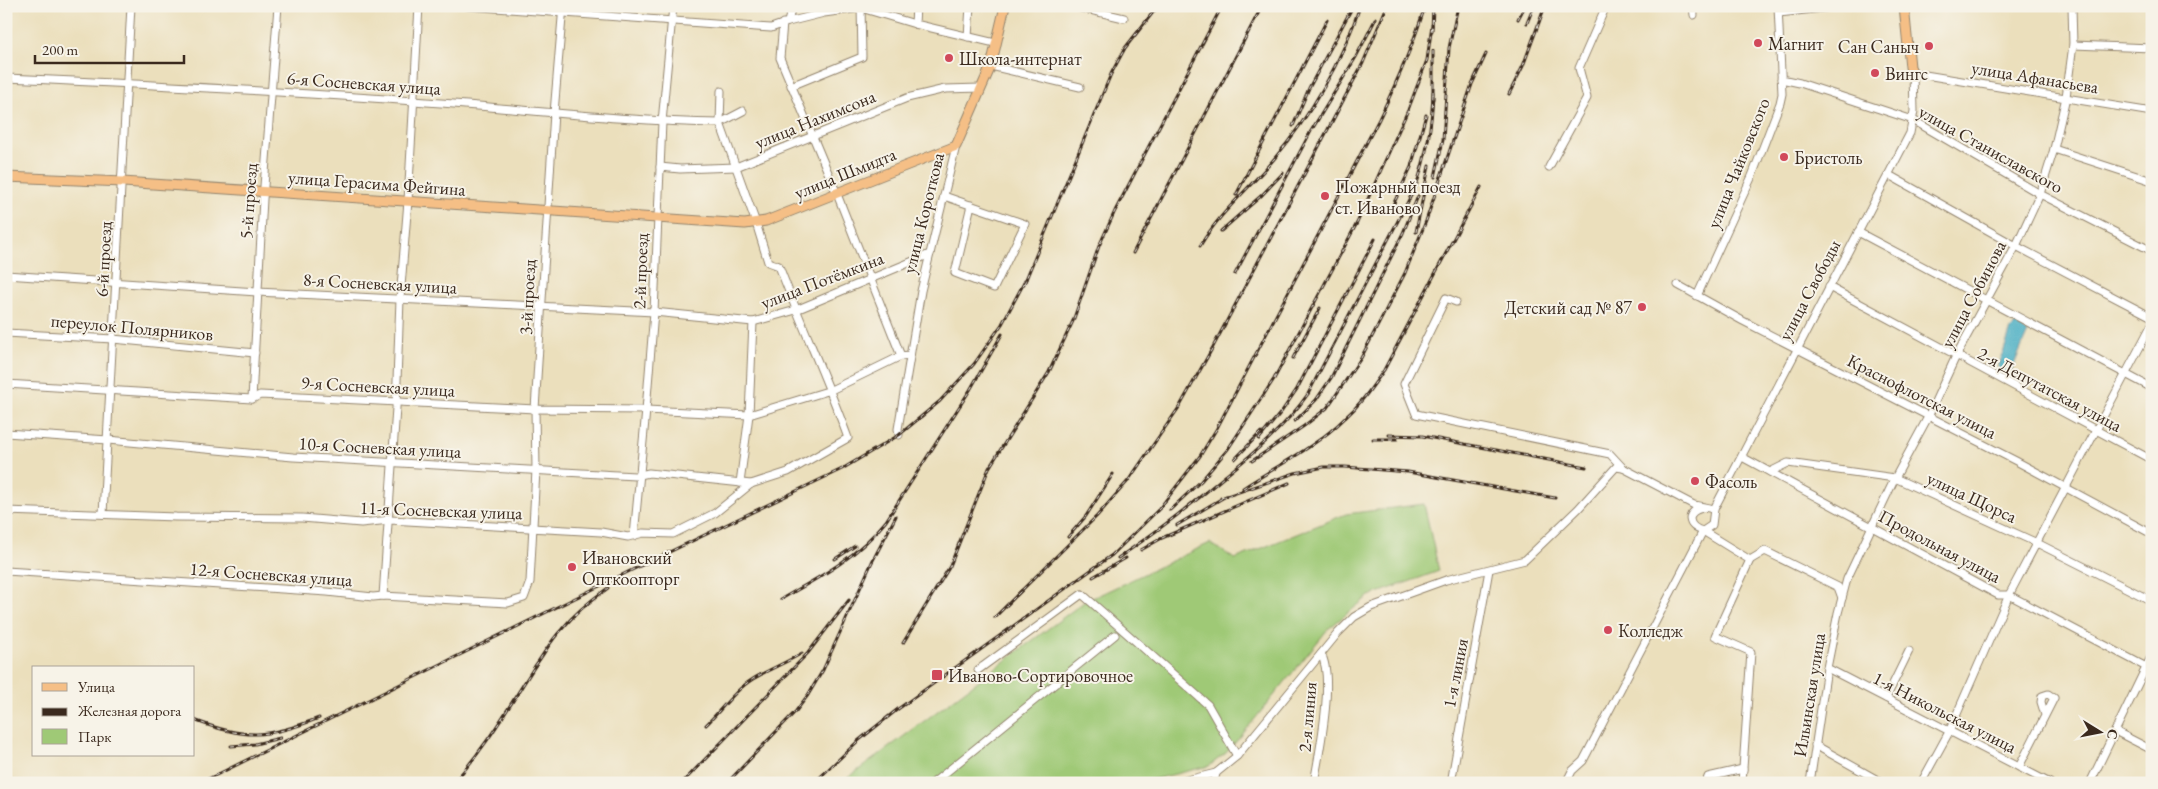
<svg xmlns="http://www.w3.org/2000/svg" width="2158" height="789" viewBox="0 0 2158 789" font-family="'EB Garamond',serif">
<rect width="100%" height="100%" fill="#f7f3e8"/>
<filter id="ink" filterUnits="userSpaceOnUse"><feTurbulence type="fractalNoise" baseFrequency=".02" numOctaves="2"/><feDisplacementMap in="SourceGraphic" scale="10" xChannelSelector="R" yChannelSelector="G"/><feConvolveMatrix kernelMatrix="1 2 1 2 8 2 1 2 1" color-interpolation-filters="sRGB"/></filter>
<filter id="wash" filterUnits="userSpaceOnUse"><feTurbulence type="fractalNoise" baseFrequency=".0096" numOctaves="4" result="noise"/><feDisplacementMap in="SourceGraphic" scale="20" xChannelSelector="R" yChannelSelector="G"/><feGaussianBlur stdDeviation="1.12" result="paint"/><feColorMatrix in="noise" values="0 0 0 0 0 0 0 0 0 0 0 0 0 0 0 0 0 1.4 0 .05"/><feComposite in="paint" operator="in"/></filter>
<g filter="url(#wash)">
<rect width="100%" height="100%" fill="#ebdfbc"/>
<polygon fill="#9fc976" stroke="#6d7a4a" points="1424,504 1439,571 1369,596 1328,629 1241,736 1226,753 1209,766 1138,783 841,783 1084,602 1210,543 1235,559 1346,514"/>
<polygon fill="#43acc2" stroke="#3f6b70" points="2016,324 2028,332 2010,374 2003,372 1998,368 2011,329"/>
</g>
<g filter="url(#ink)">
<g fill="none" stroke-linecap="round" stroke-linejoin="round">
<g stroke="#93846d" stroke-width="9">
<g id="minor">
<polyline points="467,6 771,28 788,22 824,13 861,8 915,24 995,43"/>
<polyline points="1073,6 1124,18"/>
<polyline points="1693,6 1694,15"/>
<polyline points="1779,13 1841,6"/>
<polyline points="788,22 792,6"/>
<polyline points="783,23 780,58 837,194 901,356"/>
<polyline points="915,24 916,6"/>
<polyline points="968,37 970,6"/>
<polyline points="2073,45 2152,48"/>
<polyline points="991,66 1080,87"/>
<path d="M6 78C142 84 278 91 414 101 516 108 618 121 720 123"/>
<polyline points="1781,79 1800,83 1913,120 2040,194 2152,251"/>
<polyline points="791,86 862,57 861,6"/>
<polyline points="720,123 743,111"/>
<polyline points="2054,149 2152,181"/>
<polyline points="660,167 680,169 736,167 907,98 945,89 981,88"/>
<polyline points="1549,167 1587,98 1579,68 1606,6"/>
<polyline points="1889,175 2016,246 2152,317"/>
<polyline points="944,196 1025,224 994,288 955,273 971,205"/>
<polyline points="1858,232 2152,388"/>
<polyline points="6,275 257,292 654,312 753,322 796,310 930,254"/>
<polyline points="1678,285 1743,321 2016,461 2152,534"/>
<polyline points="1829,287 2152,460"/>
<polyline points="1697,296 1752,176 1780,103 1782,94 1778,6"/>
<polyline points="1456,302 1446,298 1404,384 1416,414 1610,454 1623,468 1694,505 1714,509"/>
<polyline points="6,333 113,339 255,353"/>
<polyline points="6,384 252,399 260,395 535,409 646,410 749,415 831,390 901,356 910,355"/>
<polyline points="252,399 263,199 278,6"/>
<polyline points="6,433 108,440 293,457 635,476 649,473 751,484"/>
<polyline points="899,435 898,429 921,291 956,146"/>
<polyline points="1742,457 1998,595 2009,595 2152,670"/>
<polyline points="1770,472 1788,463 1895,478 2037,543 2152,601"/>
<polyline points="740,483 749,415 753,322"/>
<path d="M1702 508C1685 512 1687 527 1703 531L1750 560 1765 551 1838 587 1842 598"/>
<path d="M6 511 176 517 302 518 361 523 390 520 601 532 628 537 643 533 673 534 715 513 751 484 788 472 848 438C827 380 801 324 779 266L768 262 756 223 720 123 721 91"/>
<polyline points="103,514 131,6"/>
<polyline points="1703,531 1712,525 1714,509 1910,133 1914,111 1913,73 2152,112"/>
<polyline points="634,536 646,410 654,312 662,122 673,6"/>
<polyline points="6,571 327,592 373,597 383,596 508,603 524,598 530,582 536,470 535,409 554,113 563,6"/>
<polyline points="383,596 396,408 400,299 408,201 419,6"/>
<polyline points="1827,668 2050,783"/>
<polyline points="978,670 1082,594 1208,705 1237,756"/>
<polyline points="1886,698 1909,651"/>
<polyline points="2115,731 2152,750"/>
<polyline points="1815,745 1883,783"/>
<polyline points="2019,767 2054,698 2048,694 2042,696 2041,702 2045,715"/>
<polyline points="933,783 1115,635"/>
<polyline points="1175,783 1216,773 1237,756 1338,633 1354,617 1371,607 1446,580 1525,560 1578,509 1616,467 1623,468"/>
<polyline points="1214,783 1216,773"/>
<path d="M1314 783C1319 754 1335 678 1321 654"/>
<polyline points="1451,783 1489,570"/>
<polyline points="1566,783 1572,771 1583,761 1703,531"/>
<polyline points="1706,783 1708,777 1743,769"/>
<polyline points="1742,783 1751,652 1715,636 1750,560"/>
<polyline points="1810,783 1827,668 1838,613 1847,579 1895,478 1928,417 1956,356 2016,246 2040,194 2054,149 2066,97 2073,45 2072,6"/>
<polyline points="1921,783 1949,732 2009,595 2152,324"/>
<polyline points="2090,783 2152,655"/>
</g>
</g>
<g stroke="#93846d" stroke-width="11">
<g id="major">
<polyline points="1904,6 1910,67 1913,73"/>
<polyline points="6,177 123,182 745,224 766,221 956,146 991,66 1005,6"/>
</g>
</g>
<use href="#minor" stroke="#fff" stroke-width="7"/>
<use href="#major" stroke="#f5bf86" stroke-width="9"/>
<g stroke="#3b2a1e" stroke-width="3">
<g id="rail">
<polyline points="1518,19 1525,6"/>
<polyline points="1527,23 1534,6"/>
<polyline points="1432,31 1433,6"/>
<polyline points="1433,51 1433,99"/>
<polyline points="1509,94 1523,66 1545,6"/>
<polyline points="1293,126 1309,88 1353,6"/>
<polyline points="1435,177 1443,140 1449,48 1458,6"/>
<polyline points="1236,195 1327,20"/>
<polyline points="1392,207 1411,167 1426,115"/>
<polyline points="1221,231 1262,195 1283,173"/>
<polyline points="1416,232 1429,166"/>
<path d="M1200 246C1220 212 1249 189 1274 159 1310 117 1343 59 1360 6"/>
<polyline points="1133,253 1262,6"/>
<polyline points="1235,274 1311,131 1356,57 1376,18"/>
<polyline points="1024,284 1111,74 1125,48 1158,6"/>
<polyline points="1293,358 1320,308"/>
<polyline points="1295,421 1316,400 1331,378 1403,233 1418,196"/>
<polyline points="1389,435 1422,436 1586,467"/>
<polyline points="1259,439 1282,411 1297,389 1375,239"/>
<polyline points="1373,439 1397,439"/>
<polyline points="1235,459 1261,432"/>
<polyline points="1252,461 1304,426 1327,408 1361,358 1405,273 1426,221 1472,84 1486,54"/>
<path d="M1243 488C1277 466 1316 447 1345 418 1361 404 1372 387 1384 370L1481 187"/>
<polyline points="1221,498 1295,473 1324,467 1345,467 1408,472 1555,498"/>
<polyline points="1170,510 1201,481 1228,449 1274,379 1357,223 1408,110 1427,60 1432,25"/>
<polyline points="1177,525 1226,496"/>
<polyline points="1068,537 1086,516 1113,474"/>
<polyline points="1141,550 1162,538 1289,483"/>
<path d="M1118 558C1155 533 1190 506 1224 477 1255 452 1285 427 1308 394L1416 186C1427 155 1432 125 1433 92"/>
<polyline points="835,559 855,546"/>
<polyline points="1093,577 1126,558"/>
<polyline points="1017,595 1097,516 1128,481 1180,406 1213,347 1363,63 1387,6"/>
<path d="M781 599C822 576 856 558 886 521L970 390 1002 334"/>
<polyline points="995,617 1022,590"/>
<polyline points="903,643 950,566 989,468 1049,372 1073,321 1099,246 1115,211 1222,6"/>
<path d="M194 720C246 740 268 738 319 718"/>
<path d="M706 725C721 710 735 690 753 679 769 669 786 663 802 653"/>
<polyline points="231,746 255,744 280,738"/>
<polyline points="200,783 636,568 842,469 899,435 940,401 974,364 1002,324 1026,279"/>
<path d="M453 783C486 748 509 706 535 666 544 654 551 640 562 629 575 613 591 600 608 588"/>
<polyline points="682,783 808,653 849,600"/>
<polyline points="727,783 796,711 808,695 823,670 872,562 896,516"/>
<path d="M814 783 858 741 898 709 1112 555 1159 509 1200 456 1217 428 1379 119C1397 82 1413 46 1425 6"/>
</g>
</g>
<use href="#rail" stroke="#f7f3e8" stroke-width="1" stroke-dasharray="4" stroke-linecap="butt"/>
</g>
</g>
<g fill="#d1495b" stroke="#f7f3e8" stroke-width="2">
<circle cx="1758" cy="43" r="5"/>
<circle cx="1929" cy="46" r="5"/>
<circle cx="949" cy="58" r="5"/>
<circle cx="1875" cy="73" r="5"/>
<circle cx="1784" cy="157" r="5"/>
<circle cx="1325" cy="196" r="5"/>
<circle cx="1642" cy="307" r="5"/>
<circle cx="1695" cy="481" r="5"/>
<circle cx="572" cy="567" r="5"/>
<circle cx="1608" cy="630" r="5"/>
<rect x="931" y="669" width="12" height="12" rx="2.5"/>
</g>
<g text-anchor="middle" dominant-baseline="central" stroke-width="4" stroke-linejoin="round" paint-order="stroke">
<g font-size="18" fill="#3b2a1e" stroke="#f7f3e8" text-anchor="start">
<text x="1768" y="43">Магнит</text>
<text x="1919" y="46" text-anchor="end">Сан Саныч</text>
<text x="959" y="58">Школа-интернат</text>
<text x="1885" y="73">Вингс</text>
<text x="1794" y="157">Бристоль</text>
<text x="1335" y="186">Пожарный поезд<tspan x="1335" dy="21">ст. Иваново</tspan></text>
<text x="1632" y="307" text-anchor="end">Детский сад № 87</text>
<text x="1705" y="481">Фасоль</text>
<text x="582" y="557">Ивановский<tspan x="582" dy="21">Опткоопторг</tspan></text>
<text x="1618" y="630">Колледж</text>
<text x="948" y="675">Иваново-Сортировочное</text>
</g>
<g font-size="18" fill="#3b2a1e" stroke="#f7f3e8">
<text transform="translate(2035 77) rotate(9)">улица Афанасьева</text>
<text transform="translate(364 83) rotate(4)">6-я Сосневская улица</text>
<text transform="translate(815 119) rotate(-22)">улица Нахимсона</text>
<text transform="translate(1991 149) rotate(29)">улица Станиславского</text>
<text transform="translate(1738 163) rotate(-68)">улица Чайковского</text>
<text transform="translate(845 173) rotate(-22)">улица Шмидта</text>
<text transform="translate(377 183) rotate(4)">улица Герасима Фейгина</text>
<text transform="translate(248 201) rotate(-86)">5-й проезд</text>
<text transform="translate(923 213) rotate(-76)">улица Короткова</text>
<text transform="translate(103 259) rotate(-87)">6-й проезд</text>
<text transform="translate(640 271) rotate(-88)">2-й проезд</text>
<text transform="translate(822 280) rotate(-21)">улица Потёмкина</text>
<text transform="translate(380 283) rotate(3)">8-я Сосневская улица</text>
<text transform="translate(1809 290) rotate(-62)">улица Свободы</text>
<text transform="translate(1973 294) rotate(-62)">улица Собинова</text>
<text transform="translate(527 297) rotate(-87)">3-й проезд</text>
<text transform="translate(132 327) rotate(5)">переулок Полярников</text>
<text transform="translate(378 386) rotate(3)">9-я Сосневская улица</text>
<text transform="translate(2050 389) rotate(28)">2-я Депутатская улица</text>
<text transform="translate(1922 396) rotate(27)">Краснофлотская улица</text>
<text transform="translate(380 447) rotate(3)">10-я Сосневская улица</text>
<text transform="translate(1972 497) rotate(25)">улица Щорса</text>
<text transform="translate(441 510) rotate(2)">11-я Сосневская улица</text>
<text transform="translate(1940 546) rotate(28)">Продольная улица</text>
<text transform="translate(271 574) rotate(4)">12-я Сосневская улица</text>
<text transform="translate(1455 673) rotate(-79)">1-я линия</text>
<text transform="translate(1809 695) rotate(-81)">Ильинская улица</text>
<text transform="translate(1945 712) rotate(27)">1-я Никольская улица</text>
<text transform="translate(1307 717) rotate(-85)">2-я линия</text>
</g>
</g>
<rect width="2158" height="789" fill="none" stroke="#f7f3e8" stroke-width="25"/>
<rect x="32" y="666" width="162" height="90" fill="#f7f3e8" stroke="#aca397"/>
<rect x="42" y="683" width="25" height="8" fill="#f5bf86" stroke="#aca397"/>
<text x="78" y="692" font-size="15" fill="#3b2a1e">Улица</text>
<rect x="42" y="708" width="25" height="8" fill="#3b2a1e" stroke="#aca397"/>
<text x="78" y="716" font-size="15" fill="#3b2a1e">Железная дорога</text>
<rect x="42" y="729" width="25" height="15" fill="#9fc976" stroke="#aca397"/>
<text x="78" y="742" font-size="15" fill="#3b2a1e">Парк</text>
<g transform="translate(2100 732) rotate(100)" stroke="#f7f3e8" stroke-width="4" paint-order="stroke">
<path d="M0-4L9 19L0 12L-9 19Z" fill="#3b2a1e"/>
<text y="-8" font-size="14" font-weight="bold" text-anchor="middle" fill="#3b2a1e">С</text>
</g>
<path d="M35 55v8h149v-8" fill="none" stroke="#3b2a1e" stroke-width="2.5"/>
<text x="42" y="55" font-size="15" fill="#3b2a1e" stroke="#f7f3e8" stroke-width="4" paint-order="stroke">200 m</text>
</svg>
